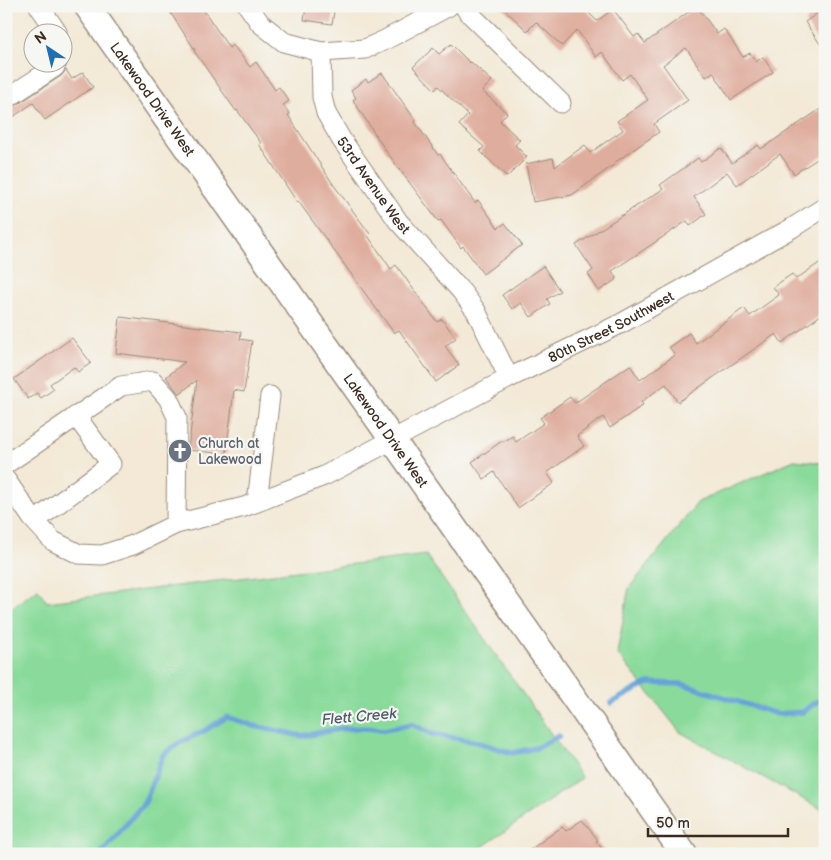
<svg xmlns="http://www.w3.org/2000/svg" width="831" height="860" viewBox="0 0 831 860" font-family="'Balsamiq Sans',sans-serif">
<rect width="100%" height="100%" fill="#f6f6f2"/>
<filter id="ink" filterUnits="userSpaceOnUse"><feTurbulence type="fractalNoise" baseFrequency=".02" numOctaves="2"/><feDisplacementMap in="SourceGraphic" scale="10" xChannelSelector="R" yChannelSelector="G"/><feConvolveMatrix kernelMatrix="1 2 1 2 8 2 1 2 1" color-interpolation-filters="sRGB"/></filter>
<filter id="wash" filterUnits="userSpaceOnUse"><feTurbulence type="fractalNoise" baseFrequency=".0096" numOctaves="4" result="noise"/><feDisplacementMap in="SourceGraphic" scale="20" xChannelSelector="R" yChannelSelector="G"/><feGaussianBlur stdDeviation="1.12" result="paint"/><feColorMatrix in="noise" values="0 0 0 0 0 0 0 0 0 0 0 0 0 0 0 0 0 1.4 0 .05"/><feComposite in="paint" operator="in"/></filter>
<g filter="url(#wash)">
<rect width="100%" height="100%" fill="#f3e9d6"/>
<g fill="#8adb9b" stroke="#62825c">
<polygon points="794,460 825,463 825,811 680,732 617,653 629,588 698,502"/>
<polygon points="426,555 582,778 472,854 6,854 6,611 38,589 47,602"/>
</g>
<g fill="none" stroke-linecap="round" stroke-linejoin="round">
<g stroke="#68a3d8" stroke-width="5.5">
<polyline points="611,703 648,683 682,684 777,714 803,712 813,704 825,698"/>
<polyline points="101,854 145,802 163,755 179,743 204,731 227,717 254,726 302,736 339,729 366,728 384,730 412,724 432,734 477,742 512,753 536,748 559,736"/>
</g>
</g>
<g id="blocks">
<g fill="#dfad9e">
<polygon points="166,6 201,6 229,48 233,45 250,67 256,62 275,90 279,87 289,101 283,105 290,114 288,115 333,184 370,234 368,236 391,269 396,265 437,322 442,319 456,338 445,346 459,365 436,382 399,330 394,333 298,201 297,202 259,144 261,143 237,110 236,111 194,51 195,50"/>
<polygon points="306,6 335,6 332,24 304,20"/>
<polygon points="501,6 582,6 597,21 613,9 634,37 638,34 645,43 697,6 717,34 724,29 743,57 750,53 756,62 763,57 773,72 731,100 713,72 706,77 686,48 663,65 688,100 654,124 659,132 614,163 615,164 572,195 533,202 526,164 553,158 555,167 585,145 590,153 623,130 617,121 648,100 630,74 622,80 602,52 596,57 577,30 562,46 536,22 527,31"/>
<polygon points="825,8 825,51 805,22"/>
<polygon points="451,44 470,63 471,62 492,81 482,91 507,113 500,121 520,140 515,145 527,157 507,177 480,151 484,147 459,125 468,115 438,86 435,90 413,67 433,48 439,54"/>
<polygon points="66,70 72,79 83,72 93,87 45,120 33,103 6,122 6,110 12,108 61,76"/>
<polygon points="382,73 416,121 415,122 438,155 440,154 475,203 478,200 498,228 505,223 522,245 483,274 463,246 461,248 441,220 438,221 386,151 353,100 356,98 351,90 366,79 368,82"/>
<polygon points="825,106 825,154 794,174 780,154 737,185 727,172 694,197 706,214 690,226 687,221 612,271 617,279 599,291 588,274 593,270 576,245 663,189 660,185 698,158 701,162 721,148 732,163 758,145 761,149"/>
<polygon points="825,259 825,312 782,343 776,334 678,402 666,384 641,402 643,405 610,428 603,417 577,436 584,446 547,473 554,483 518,508 494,472 484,479 472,462 502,441 503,442 513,436 516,442 544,423 540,418 570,397 575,403 630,365 640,380 675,355 669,347 689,333 696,343 744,308 750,316 779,295 773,287 792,274 796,279"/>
<polygon points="543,266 560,291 547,299 550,304 531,317 521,303 512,309 502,295"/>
<polygon points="120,317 241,332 240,339 252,341 244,392 234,390 226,454 188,450 197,380 179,394 166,377 185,362 116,353"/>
<polygon points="72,338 91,363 78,372 74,367 50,384 54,389 41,398 37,393 28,399 14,379"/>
<polygon points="582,820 598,840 596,841 606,854 524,854 562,827 566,831"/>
</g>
</g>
</g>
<g filter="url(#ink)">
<use href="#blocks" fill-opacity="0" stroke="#978a7a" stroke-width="1"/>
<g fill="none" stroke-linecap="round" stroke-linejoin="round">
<g stroke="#978a7a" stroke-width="21">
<g id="minor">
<polyline points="39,6 57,32"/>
<polyline points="248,6 260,23 284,42 321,52 365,49 385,40 449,6"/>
<polyline points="464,6 468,12 561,103"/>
<path id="s1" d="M321 52 322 97 326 113 341 139 398 221 462 292 476 311 509 378"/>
<polyline points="6,99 55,67 57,62"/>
<polyline points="6,464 121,386 153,381 168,398 177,417 176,524"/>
<path id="s2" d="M6 480 32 518 53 541 79 554 102 555 133 545 176 524 244 507 324 476 509 378 622 323 792 228 825 207"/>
<polyline points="257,502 270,396"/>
<polyline points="35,521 111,464 76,416"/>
</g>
</g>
<g stroke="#978a7a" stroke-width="28">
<g id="major">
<path id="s3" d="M87 6 684 854"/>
</g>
</g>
<use href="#minor" stroke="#fff" stroke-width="19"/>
<use href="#major" stroke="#fff" stroke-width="25"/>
</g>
</g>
<defs>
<g id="church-disc" transform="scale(1.25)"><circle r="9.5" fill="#6b7280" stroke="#f6f6f2"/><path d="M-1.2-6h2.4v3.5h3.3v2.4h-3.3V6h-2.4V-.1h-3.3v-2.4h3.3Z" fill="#fff"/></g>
</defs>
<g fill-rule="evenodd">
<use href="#church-disc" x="180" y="451"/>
</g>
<g text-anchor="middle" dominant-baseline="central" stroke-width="4.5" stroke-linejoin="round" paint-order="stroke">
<g font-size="14" fill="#3b2a1e" stroke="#f6f6f2">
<text stroke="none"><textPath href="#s3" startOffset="114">Lakewood Drive West</textPath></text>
<text stroke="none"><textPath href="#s1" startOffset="148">53rd Avenue West</textPath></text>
<text stroke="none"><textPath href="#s2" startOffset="689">80th Street Southwest</textPath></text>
<text stroke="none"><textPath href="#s3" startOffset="519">Lakewood Drive West</textPath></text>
</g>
<g font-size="14" fill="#5b616d" stroke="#f6f6f2" text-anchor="start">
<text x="198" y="443">Church at<tspan x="198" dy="16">Lakewood</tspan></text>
</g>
<g font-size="15" font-style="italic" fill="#4d5a68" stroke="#f6f6f2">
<text transform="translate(359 717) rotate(-5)">Flett Creek</text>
</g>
</g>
<rect width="831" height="860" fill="none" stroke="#f6f6f2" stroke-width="25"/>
<g transform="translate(48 48) rotate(325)"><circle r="24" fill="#f6f6f2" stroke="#aba49d"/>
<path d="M0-4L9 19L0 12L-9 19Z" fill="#1f6fb2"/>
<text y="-8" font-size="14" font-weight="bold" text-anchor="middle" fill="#3b2a1e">N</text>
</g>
<path d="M648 828v8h140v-8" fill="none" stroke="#3b2a1e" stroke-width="2.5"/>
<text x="656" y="828" font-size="15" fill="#3b2a1e" stroke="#f6f6f2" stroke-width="4" paint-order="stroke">50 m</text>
</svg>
